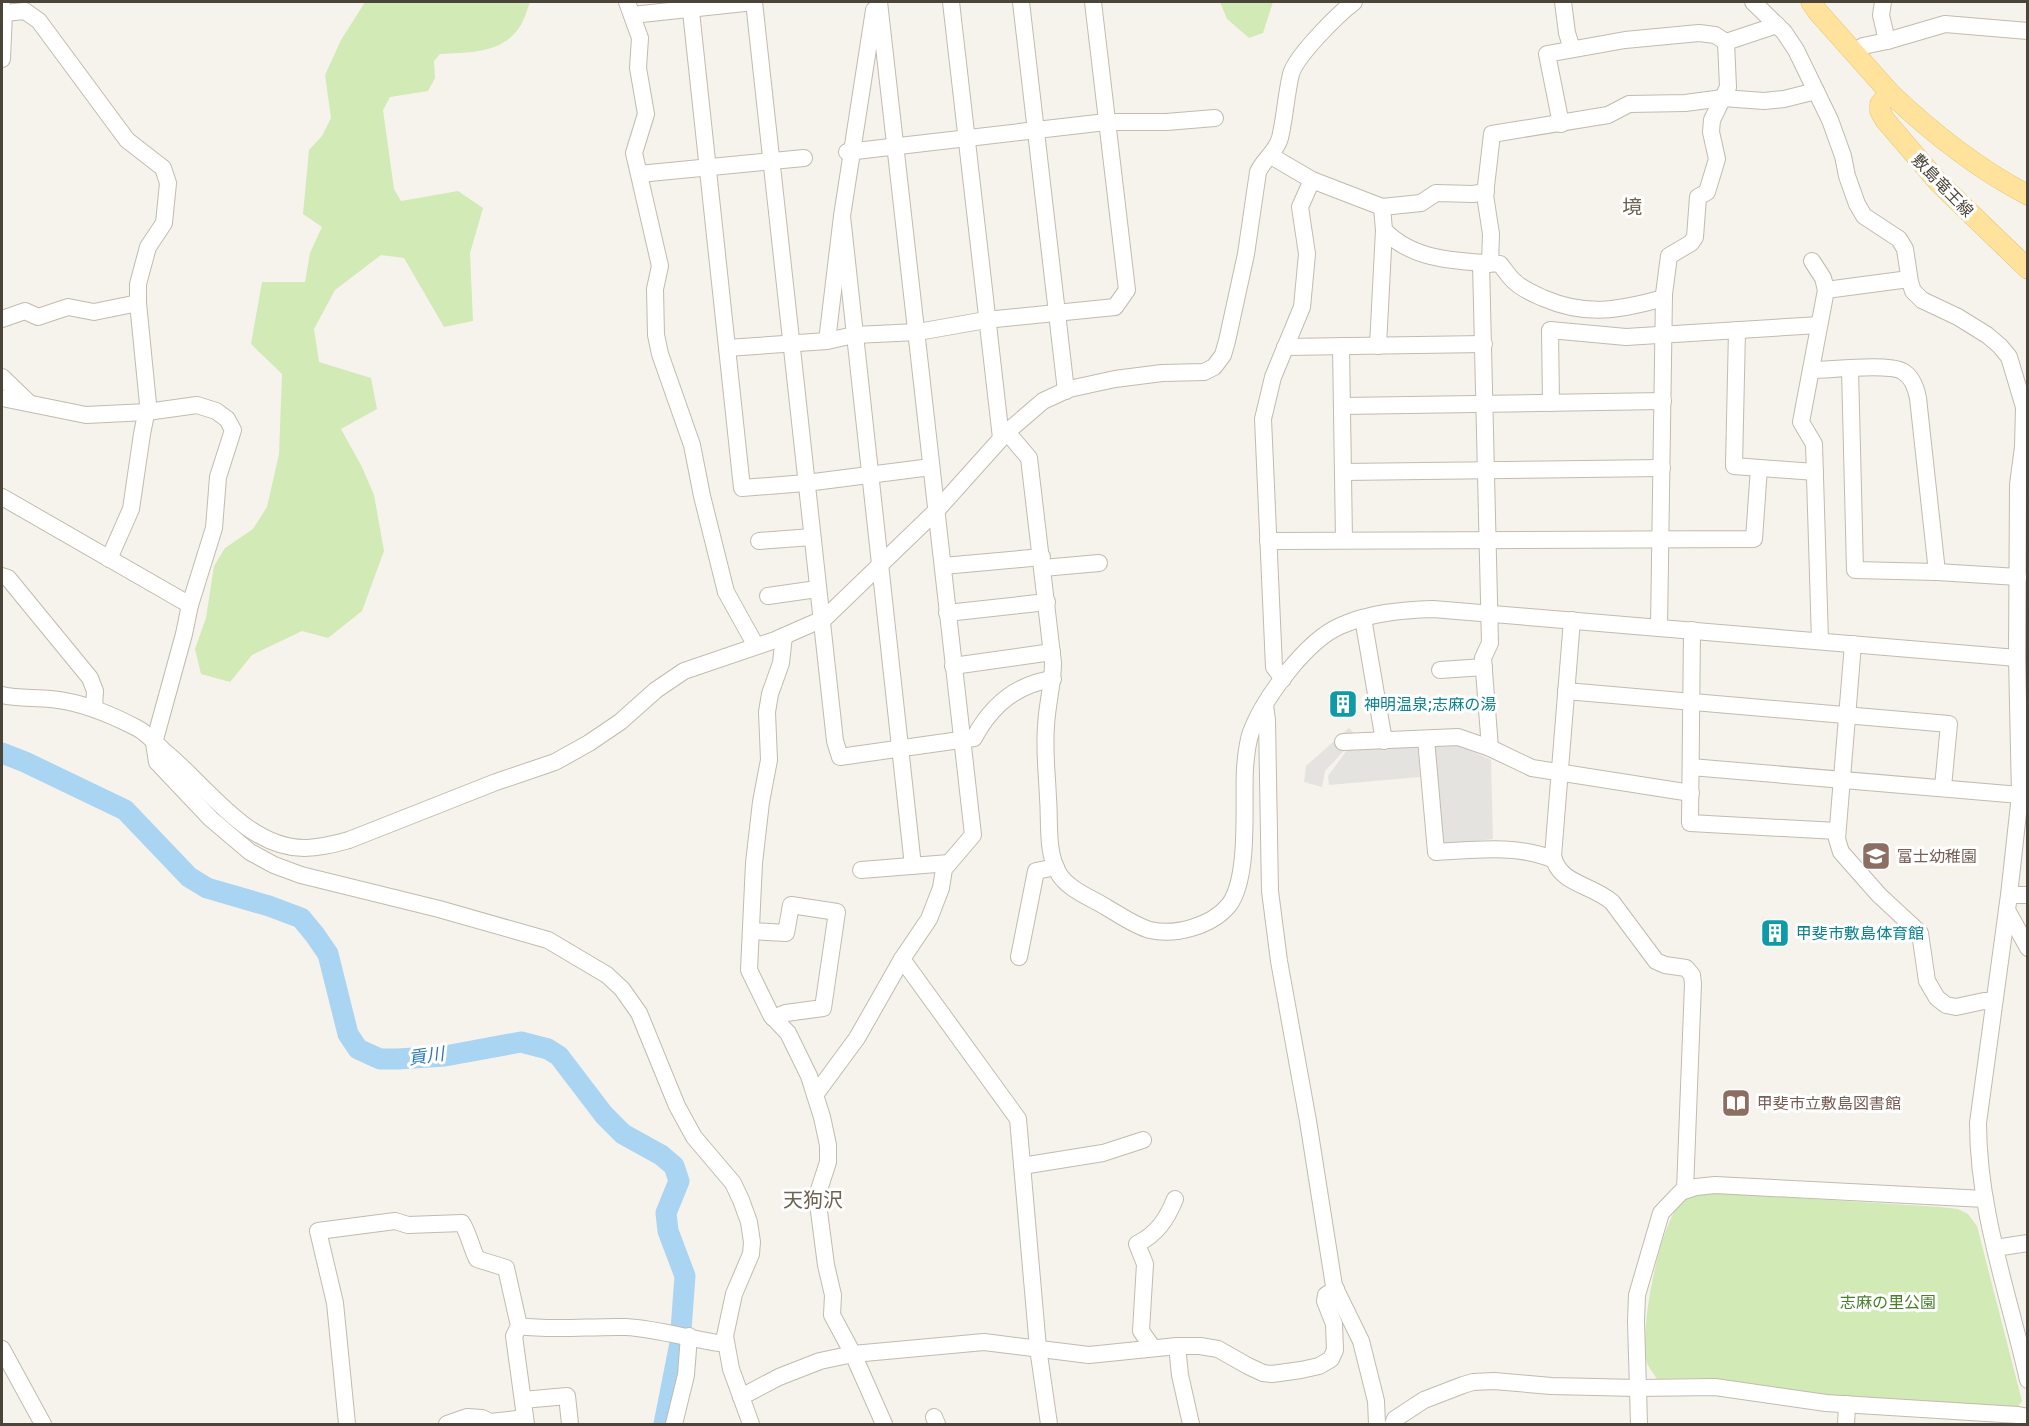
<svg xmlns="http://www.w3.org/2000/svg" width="2029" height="1426" viewBox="0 0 2029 1426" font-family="'Noto Sans','Noto Sans JP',sans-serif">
<rect width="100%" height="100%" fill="#f6f3ec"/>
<g fill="#d2eab5">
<path d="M365 2H530C527 10 524 21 519 28 501 54 468 52 440 54L434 61 435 78 428 91 390 97 383 110 394 189 401 201 458 191 483 208 470 253 473 321 444 327 404 258 381 255 335 290 314 329 319 362 371 378 377 409 341 429 362 467 374 495 384 551 362 611 328 638 302 631 252 655 230 682 201 674 195 649 206 618 214 566 225 548 253 529 267 507 279 454 282 374 251 344 262 282H305L310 253 322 227 303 214 309 150 322 136 331 118 325 75 341 40Z"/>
<polygon points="1220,2 1273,2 1263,33 1249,38 1227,19"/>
<path d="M1720 1193 1940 1207 1958 1209 1968 1214 1977 1226 2022 1401 2017 1408 1834 1398 1697 1378 1657 1379C1654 1374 1649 1368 1647 1363 1638 1335 1660 1216 1684 1200 1694 1194 1708 1194 1720 1193Z"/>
</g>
<g fill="#e5e3e0">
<polygon points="1349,728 1357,737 1325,771 1322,787 1304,782 1306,766"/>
<polygon points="1456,744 1491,760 1493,839 1442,845 1434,745"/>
<polygon points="1418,745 1420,777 1329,785 1328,776 1347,750"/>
</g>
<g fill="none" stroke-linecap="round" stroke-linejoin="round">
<polyline stroke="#a9d4f2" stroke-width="21" points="2,753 25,762 125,810 189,877 207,888 269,906 301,918 315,935 328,954 348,1034 358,1049 380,1059 398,1059 445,1056 521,1042 548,1049 559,1056 604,1115 623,1134 661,1155 674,1166 679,1181 666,1213 668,1231 685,1276 680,1343 664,1424"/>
<g stroke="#c2bbae" stroke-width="18">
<g id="minor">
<polyline points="627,2 640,38 638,68 646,114 634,153 660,266 655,289 656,335 660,354 692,445 702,496 726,592 756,646"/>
<polyline points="690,2 742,488 806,483 931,467"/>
<path d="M754 2 835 741 840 757 974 738C991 706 1016 684 1053 679"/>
<polyline points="951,2 1001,438"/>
<polyline points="1021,2 1066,391"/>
<polyline points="1563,2 1567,33 1572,49"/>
<path d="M1753 2 1784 32 1796 50 1830 120 1843 156 1847 176 1857 204 1864 216 1899 239 1905 249 1910 282 1913 291 1922 300 1958 317 1987 335 2000 346 2009 357 2024 407 2023 447 2018 485 2017 658 2020 795 2009 895 1978 1123C1978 1211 2009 1295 2028 1380"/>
<polyline points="1883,2 1881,15 1887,41"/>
<polyline points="2,6 4,13 2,59"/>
<polyline points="4,13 25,11 39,21 127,140 163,168 168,183 164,223 148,247 138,284 138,303 148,404 142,434 131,509 109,559"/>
<polyline points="632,15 754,2"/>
<polyline points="1853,53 1863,46 1887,41 1945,24 2028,31"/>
<polyline points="1561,124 1547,54 1625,40 1699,33 1715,35 1726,42 1777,25"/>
<polyline points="847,152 1106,122 1166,122 1215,118"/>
<path d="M1271 156 1312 180 1382 207 1384 230C1414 262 1460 261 1500 264 1505 270 1509 277 1515 282 1522 289 1534 294 1543 298 1587 317 1620 310 1664 298"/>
<polyline points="639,174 804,158"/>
<polyline points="1382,207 1421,203 1436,193 1473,194 1486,192"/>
<polyline points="842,216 913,866"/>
<polyline points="1812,261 1823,278 1826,290"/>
<polyline points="1481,263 1490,643 1483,658 1490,748"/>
<polyline points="1490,264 1491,234 1485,195 1492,134 1608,115 1629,104 1685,103 1723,98 1764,101 1784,99 1816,91"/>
<polyline points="2,319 25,311 38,317 68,307 94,312 138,303"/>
<polyline points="1737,330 1734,466 1815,472"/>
<polyline points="827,341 842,216 874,10"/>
<polyline points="1341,346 1344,540"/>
<polyline points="1378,346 1384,230"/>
<polyline points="1285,347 1484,344"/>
<polyline points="727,348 827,341 854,335 918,332 986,320 1115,307 1127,290 1093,2"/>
<polyline points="1850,369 1855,570 1937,572"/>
<path d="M1811 370C1830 370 1887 363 1902 371 1912 376 1916 388 1918 398L1937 572 2018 577"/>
<polyline points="2,377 29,403"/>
<polyline points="2,398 86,415 147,412 197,405 216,411 227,419 233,430 218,477 214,528 190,605 184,634 154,743 157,762 211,819 250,852 274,865 301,875 439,909 548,940 607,975 622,989 639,1013 677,1106 694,1137 733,1183 741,1200 749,1222 752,1242 751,1254 734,1294 725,1336 731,1369 751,1424"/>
<polyline points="1551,403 1550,330 1626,337 1819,325"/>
<polyline points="1342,406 1663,401"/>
<path d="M1007 432 1029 458 1053 663C1053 684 1047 704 1046 726 1044 750 1047 774 1048 798 1050 821 1046 853 1059 874 1068 889 1091 898 1106 907 1120 915 1135 926 1150 930 1175 936 1212 926 1229 905 1250 877 1243 804 1245 768 1246 756 1247 743 1251 732 1264 698 1306 641 1340 626 1369 613 1401 610 1433 609L2017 658"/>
<polyline points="1343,472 1662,468"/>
<polyline points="2,497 190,605"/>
<polyline points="759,541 812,537"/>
<polyline points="1268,541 1754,539 1759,468"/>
<polyline points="943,566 1042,557"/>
<polyline points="1043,568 1099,563"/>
<polyline points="2,576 8,578 90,678 95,691 94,708"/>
<polyline points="768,596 817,589"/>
<polyline points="947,613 1047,602"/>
<polyline points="1363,618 1384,741"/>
<path d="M1572 620 1553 856C1559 884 1591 884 1612 902L1656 961 1665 965 1686 968 1692 975 1693 984 1685 1190"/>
<polyline points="1659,627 1664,294 1669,256 1691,243 1695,237 1698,197 1707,192 1717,159 1711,132 1712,120 1728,87 1726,42"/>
<polyline points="1692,630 1690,823 1837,831"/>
<polyline points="784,636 781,663 770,694 767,712 769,760 761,802 754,863 749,970 771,1015 788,1033 809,1076 822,1117 828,1145 828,1162 817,1196 826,1265 833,1295 832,1315 853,1354 884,1424"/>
<polyline points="1820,641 1814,444 1801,422 1826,290 1909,279"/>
<polyline points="1853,644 1837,839 1841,852 1879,895 1920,933 1927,981 1937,998 1946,1005 1956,1007 1984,1001 1994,1002"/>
<polyline points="953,666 1052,652"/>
<polyline points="1440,670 1484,667"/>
<polyline points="1283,679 1274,667 1263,419 1273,377 1302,307 1307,254 1300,207 1312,180"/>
<polyline points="1566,691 1949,724 1943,787"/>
<path d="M2 695C18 699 35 697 51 699 82 702 110 714 137 728 147 733 156 744 165 752 206 785 247 848 304 848 320 848 334 844 349 840L496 782 555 762 589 743 620 722 656 690 684 671 775 640 825 618 937 510 1007 432 1043 401 1069 389 1115 379 1162 373 1204 372 1214 367 1223 355 1227 341 1246 254 1258 172C1264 159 1276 152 1280 138 1285 117 1286 95 1291 74 1296 56 1338 14 1354 2"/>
<polyline points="1265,705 1267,720 1270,891 1279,961 1308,1121 1334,1286 1361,1341 1376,1401 1377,1424"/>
<path d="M1426 739 1436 852C1473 850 1519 844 1554 860"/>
<polyline points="1343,742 1458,737 1490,748 1532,768 1691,793"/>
<polyline points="1691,767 2020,795"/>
<polyline points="861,870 949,863"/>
<polyline points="2009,895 2028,895"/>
<polyline points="2007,910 2028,948"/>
<polyline points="751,931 786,933 791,905 837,912 823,1008 786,1013 773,1018"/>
<polyline points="1019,957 1036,871 1056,867"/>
<polyline points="902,959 1018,1119 1038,1348 1049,1424"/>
<polyline points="815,1095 857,1038 902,959 929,919 941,888 944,869 973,835 879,2"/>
<polyline points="1022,1166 1103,1153 1143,1140"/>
<polyline points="1995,1248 2028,1243"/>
<path d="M519 1326C555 1331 590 1326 626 1327 660 1329 692 1340 726 1344"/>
<polyline points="1177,1346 1180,1375 1191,1424"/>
<path d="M1153 1348 1141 1331 1145 1264 1137 1244C1157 1234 1167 1219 1175 1199"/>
<polyline points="2,1349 43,1424"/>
<polyline points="741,1397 779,1377 820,1361 853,1354 984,1342 1089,1355 1177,1346 1200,1346 1218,1349 1248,1366 1263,1373 1272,1374 1301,1370 1319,1366 1331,1359 1335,1350 1334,1324 1325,1301 1326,1295 1336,1289"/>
<polyline points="523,1400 567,1396 570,1424"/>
<polyline points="934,1417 937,1424"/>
<path d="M347 1424 335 1303 318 1231 395 1221 408 1225 462 1223C469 1234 471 1247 477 1259L506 1268 519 1326 514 1336 526 1424"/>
<polyline points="447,1424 467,1417 482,1418 490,1422 525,1418"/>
<polyline points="674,1424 686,1375 689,1336"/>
<polyline points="1393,1424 1395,1419 1424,1400 1463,1385 1473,1382 1494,1381 1551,1386 1638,1388 1715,1387 1826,1403 2018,1415 2028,1417"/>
<polyline points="1639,1424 1636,1321 1637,1295 1661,1213 1681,1192 1696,1187 1715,1185 1985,1199"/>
<polyline points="1846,1424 1847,1404"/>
</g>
</g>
<g stroke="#e6c16a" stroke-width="21">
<g id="major">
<polyline points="1811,2 1818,12 1890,93 1880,104 1880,111 1885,120 1939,183 2028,269"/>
<path d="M1890 93C1932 133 1976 168 2028 195"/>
</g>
</g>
<use href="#minor" stroke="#fff" stroke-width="16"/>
<use href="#major" stroke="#ffe39c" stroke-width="20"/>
</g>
<defs>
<g id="building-square" transform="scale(1.5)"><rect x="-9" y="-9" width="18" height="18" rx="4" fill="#0f9aa8" stroke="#fff"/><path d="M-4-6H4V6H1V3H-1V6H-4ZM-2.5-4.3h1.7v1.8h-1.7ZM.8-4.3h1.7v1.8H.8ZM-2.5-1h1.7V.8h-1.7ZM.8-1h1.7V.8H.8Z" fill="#fff"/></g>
<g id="school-square" transform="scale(1.5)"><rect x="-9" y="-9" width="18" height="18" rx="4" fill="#8d6e63" stroke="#fff"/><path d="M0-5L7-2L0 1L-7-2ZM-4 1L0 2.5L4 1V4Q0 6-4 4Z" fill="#fff"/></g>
<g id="library-square" transform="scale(1.5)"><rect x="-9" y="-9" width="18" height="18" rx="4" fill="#8d6e63" stroke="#fff"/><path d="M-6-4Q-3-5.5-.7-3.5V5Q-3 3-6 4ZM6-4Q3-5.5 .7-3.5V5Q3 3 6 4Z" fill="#fff"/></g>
</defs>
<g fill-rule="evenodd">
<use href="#building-square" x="1343" y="704"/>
<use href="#school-square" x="1876" y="856"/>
<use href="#building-square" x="1775" y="933"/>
<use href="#library-square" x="1736" y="1103"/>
</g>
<g text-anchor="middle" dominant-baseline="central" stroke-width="6" stroke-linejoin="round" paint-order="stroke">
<g font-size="16" fill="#4b4439" stroke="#fff">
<text transform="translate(1943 185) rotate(46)">敷島竜王線</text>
</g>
<g font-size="16" fill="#0d838f" stroke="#fff" text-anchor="start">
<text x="1364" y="704">神明温泉;志麻の湯</text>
<text x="1796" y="933">甲斐市敷島体育館</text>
</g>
<g font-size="16" fill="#785e54" stroke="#fff" text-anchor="start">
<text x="1897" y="856">富士幼稚園</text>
<text x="1757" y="1103">甲斐市立敷島図書館</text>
</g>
<g font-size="16" fill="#4a7f2a" stroke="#fff">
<text x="1888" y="1302">志麻の里公園</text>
</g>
<g font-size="18" font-style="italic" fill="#2e7ab2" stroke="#fff">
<text transform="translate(426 1055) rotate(-8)">貢川</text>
</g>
<g font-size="20" fill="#6e6250" stroke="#fff">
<text x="1632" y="206">境</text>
<text x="813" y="1199">天狗沢</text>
</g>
</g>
<rect width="2029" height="1426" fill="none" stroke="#4b4439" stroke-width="6"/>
</svg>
